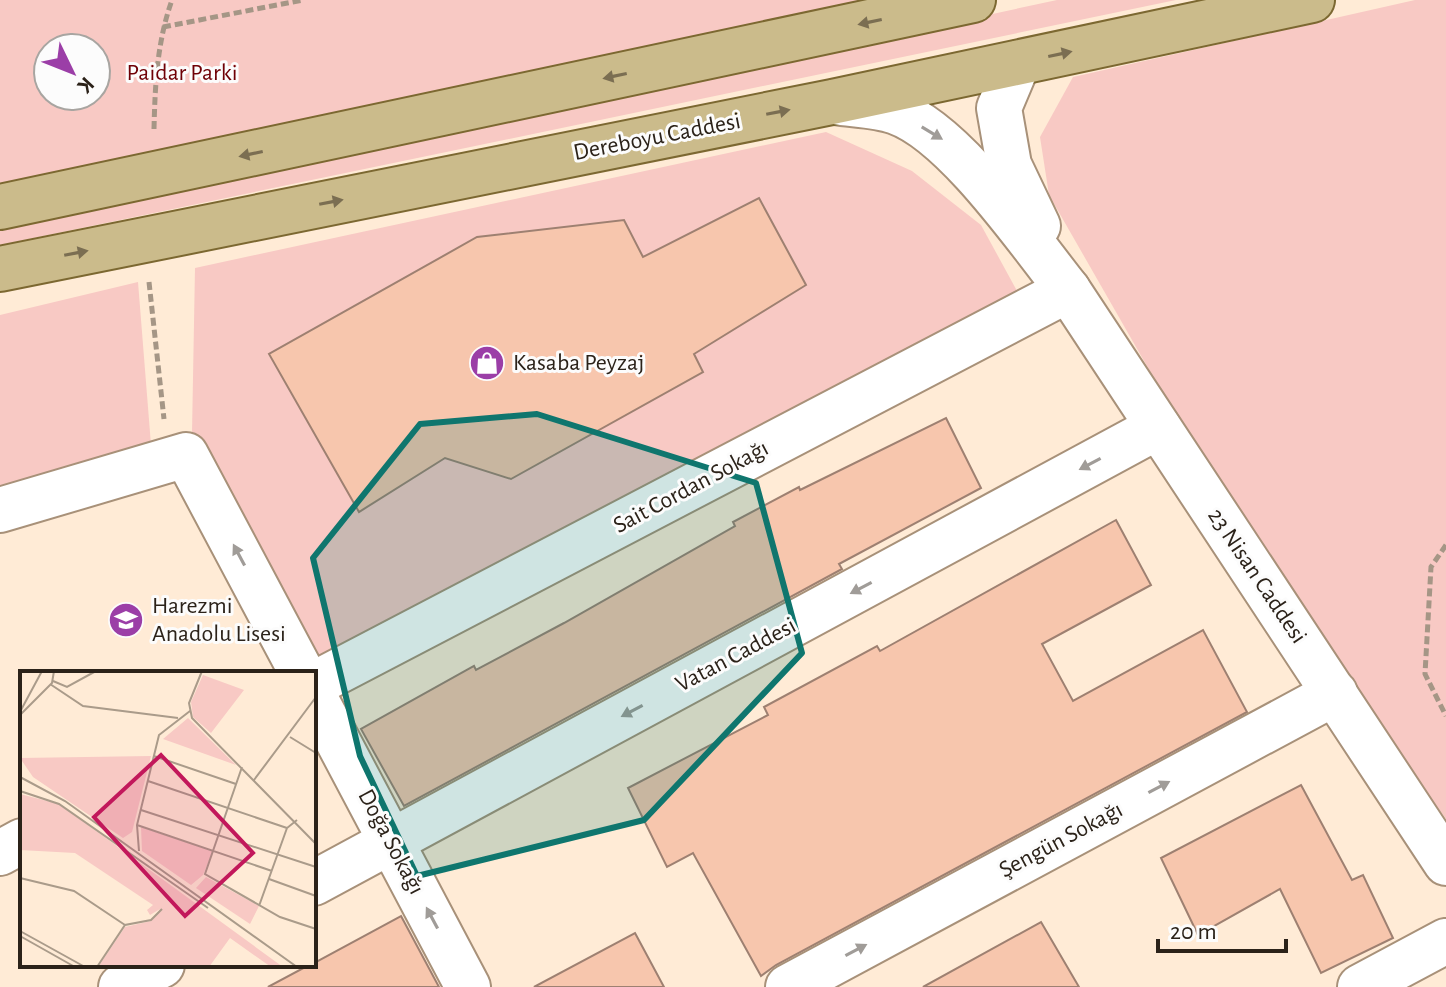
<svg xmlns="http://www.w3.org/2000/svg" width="1446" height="987" viewBox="0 0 1446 987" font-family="'Alegreya Sans',sans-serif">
<rect width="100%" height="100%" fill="#ffebd6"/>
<g fill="#f8c9c4" fill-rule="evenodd">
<path d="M0 0H918L0 183ZM48 48H96V96H48Z"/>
<polygon points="1057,0 1176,0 0,245 0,226 382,146"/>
<polygon points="1415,0 1446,0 1446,819 1375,722 1199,457 1049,195 1040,137 1073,77"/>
<polygon points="826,132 912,171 981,225 1022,300 303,673 192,433 195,268"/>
<polygon points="138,282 151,445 0,495 0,315"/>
</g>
<g fill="#f7c6ad" stroke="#9e8071" stroke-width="2">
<polygon points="759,198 806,285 694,354 703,372 511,479 445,458 359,512 269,354 477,237 624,220 643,257"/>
<polygon points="946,418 981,488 839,564 842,569 404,806 361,729 474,666 476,670 564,623 735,526 733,522 799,487 800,490"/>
<polygon points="1116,520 1151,585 1042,644 1073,701 1203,630 1247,712 776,965 761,976 693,853 667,867 628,788 768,715 764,707 877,646 880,651"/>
<polygon points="1301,785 1352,880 1363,875 1393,938 1321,973 1280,889 1198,935 1161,858"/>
<polygon points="401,916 439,987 268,987 309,965 314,965 314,963"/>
<polygon points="1041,922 1079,987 923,987"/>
<polygon points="635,933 664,987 534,987"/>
</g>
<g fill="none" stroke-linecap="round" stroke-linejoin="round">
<g stroke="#a89179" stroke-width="48">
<g id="minor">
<polyline points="1018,63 999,108 1009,165 1038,226"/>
<path d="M835 102C854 105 878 105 896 112 955 133 1028 240 1068 290L1446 863"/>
<polyline points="0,510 186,455 302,673"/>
<polyline points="314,684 1068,290"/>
<polyline points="314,696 468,987"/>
<polyline points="0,853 22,841"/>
<polyline points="314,883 1158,427"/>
<polyline points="121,987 162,965"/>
<polyline points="788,987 1335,693"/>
<polyline points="1360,987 1446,941"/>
</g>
</g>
<g stroke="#7c6831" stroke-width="48">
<g id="major">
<polyline points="0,207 973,0"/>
<polyline points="0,269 832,102 1312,0"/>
</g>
</g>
<g stroke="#a59686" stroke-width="5" stroke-dasharray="8 4" stroke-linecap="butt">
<polyline points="163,27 303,0"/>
<path d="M154 129C155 85 157 42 172 0"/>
<polyline points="149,282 164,419"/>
<polyline points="1446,545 1431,567 1425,674 1446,716"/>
</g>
<use href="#minor" stroke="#fff" stroke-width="44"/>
<use href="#major" stroke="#cbbb8b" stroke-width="44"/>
</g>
<defs><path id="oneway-solid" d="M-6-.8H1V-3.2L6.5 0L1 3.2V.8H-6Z" transform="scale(2)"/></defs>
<g fill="#7b6e52">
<use href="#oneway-solid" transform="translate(870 22) rotate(168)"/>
<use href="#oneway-solid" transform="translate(1060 54) rotate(-12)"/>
<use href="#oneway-solid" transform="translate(615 76) rotate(168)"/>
<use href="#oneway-solid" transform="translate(778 112) rotate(-11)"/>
<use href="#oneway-solid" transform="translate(251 154) rotate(168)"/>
<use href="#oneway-solid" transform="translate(331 202) rotate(-11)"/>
<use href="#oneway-solid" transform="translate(76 253) rotate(-11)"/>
</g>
<g fill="#a09c98">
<use href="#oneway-solid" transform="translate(932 133) rotate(31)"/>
<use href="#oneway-solid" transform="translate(1090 464) rotate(152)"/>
<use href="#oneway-solid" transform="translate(239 555) rotate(-118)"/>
<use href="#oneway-solid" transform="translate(861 588) rotate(152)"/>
<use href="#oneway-solid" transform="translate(632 711) rotate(152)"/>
<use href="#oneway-solid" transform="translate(1159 787) rotate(-28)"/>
<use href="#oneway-solid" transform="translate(432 918) rotate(-118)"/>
<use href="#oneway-solid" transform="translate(856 950) rotate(-28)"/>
</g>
<path fill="#0f766e" fill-opacity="0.2" stroke="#0f766e" stroke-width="6" stroke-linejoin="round" d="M537 414 756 483 802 653 644 820 417 876 360 756 313 558 420 424Z"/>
<defs>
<g id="shop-disc" transform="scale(1.8)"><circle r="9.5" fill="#9b3ea7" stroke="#fcfcfc"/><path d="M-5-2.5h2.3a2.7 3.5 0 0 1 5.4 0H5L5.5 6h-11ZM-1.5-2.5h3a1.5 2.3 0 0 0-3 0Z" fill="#fff"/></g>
<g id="school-disc" transform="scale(1.8)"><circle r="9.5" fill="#9b3ea7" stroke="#fcfcfc"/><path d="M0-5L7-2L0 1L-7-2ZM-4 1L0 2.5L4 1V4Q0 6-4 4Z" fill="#fff"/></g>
</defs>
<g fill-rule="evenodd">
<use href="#shop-disc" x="487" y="363"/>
<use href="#school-disc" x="126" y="620"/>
</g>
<g text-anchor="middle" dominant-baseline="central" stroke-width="6" stroke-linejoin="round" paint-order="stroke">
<g font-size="24" fill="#6f0006" stroke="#fcfcfc">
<text x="182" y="73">Paidar Parki</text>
</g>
<g font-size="24" fill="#2b2219" stroke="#fcfcfc">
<text transform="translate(657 137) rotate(-11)">Dereboyu Caddesi</text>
<text transform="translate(691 487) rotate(-28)">Sait Cordan Sokağı</text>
<text transform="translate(1257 576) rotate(56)">23 Nisan Caddesi</text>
<text transform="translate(736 655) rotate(-28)">Vatan Caddesi</text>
<text transform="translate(1061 840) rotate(-28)">Şengün Sokağı</text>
<text transform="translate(391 842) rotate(62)">Doğa Sokağı</text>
</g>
<g font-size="24" fill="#2b2219" stroke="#fcfcfc" text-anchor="start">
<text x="513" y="363">Kasaba Peyzaj</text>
<text x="152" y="606">Harezmi<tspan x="152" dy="28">Anadolu Lisesi</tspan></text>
</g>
</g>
<g transform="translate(20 671)">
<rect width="296" height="296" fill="#ffebd6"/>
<path d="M183 4 224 19 191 62 173 46 171 31ZM168 47 216 94 143 68ZM131 85 112 161 103 167 13 106 0 87ZM0 123 39 133 263 296H251L210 267 189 296H78L105 256 131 250 140 238 130 244 127 239 133 234 55 182 0 179ZM121 156 193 180 183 204 171 214 122 180ZM186 206 239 235 230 253 176 217Z" fill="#f8c9c4"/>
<path fill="none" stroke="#aa9b8a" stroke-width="2" d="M182 0 169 32 172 47 296 173M33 10 47 16 76 0M30 13 63 35 158 47M1 39 22 0M0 44 32 12 34 0M270 66 296 82M134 85 216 113M222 96 185 203 260 246 296 258M0 106 45 130 277 296M234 109 296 26M128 110 267 157M0 120 39 133 188 237M121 139 296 196M117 154 252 200M119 180 117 154 139 64 170 40M0 207 54 220 105 254M249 208 296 225M239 235 267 157 277 149M0 260 65 296M0 265 55 296M77 296 105 254 131 249 142 238"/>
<path fill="#c2185b" fill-opacity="0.15" stroke="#c2185b" stroke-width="4" d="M141 84 233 182 165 245 74 146Z"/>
<rect width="296" height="296" fill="none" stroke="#2b2219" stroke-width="4"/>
</g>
<g transform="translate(72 72) rotate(133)"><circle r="38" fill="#fcfcfc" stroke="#a8a5a1" stroke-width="2"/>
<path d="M0-6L14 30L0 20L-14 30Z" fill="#9b3ea7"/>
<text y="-12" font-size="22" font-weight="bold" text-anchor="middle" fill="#2b2219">K</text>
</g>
<path d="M1158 939v12h128v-12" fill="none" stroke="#2b2219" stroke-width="4"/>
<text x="1170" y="939" font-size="24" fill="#2b2219" stroke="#fcfcfc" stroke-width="6" paint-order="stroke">20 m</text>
</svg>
